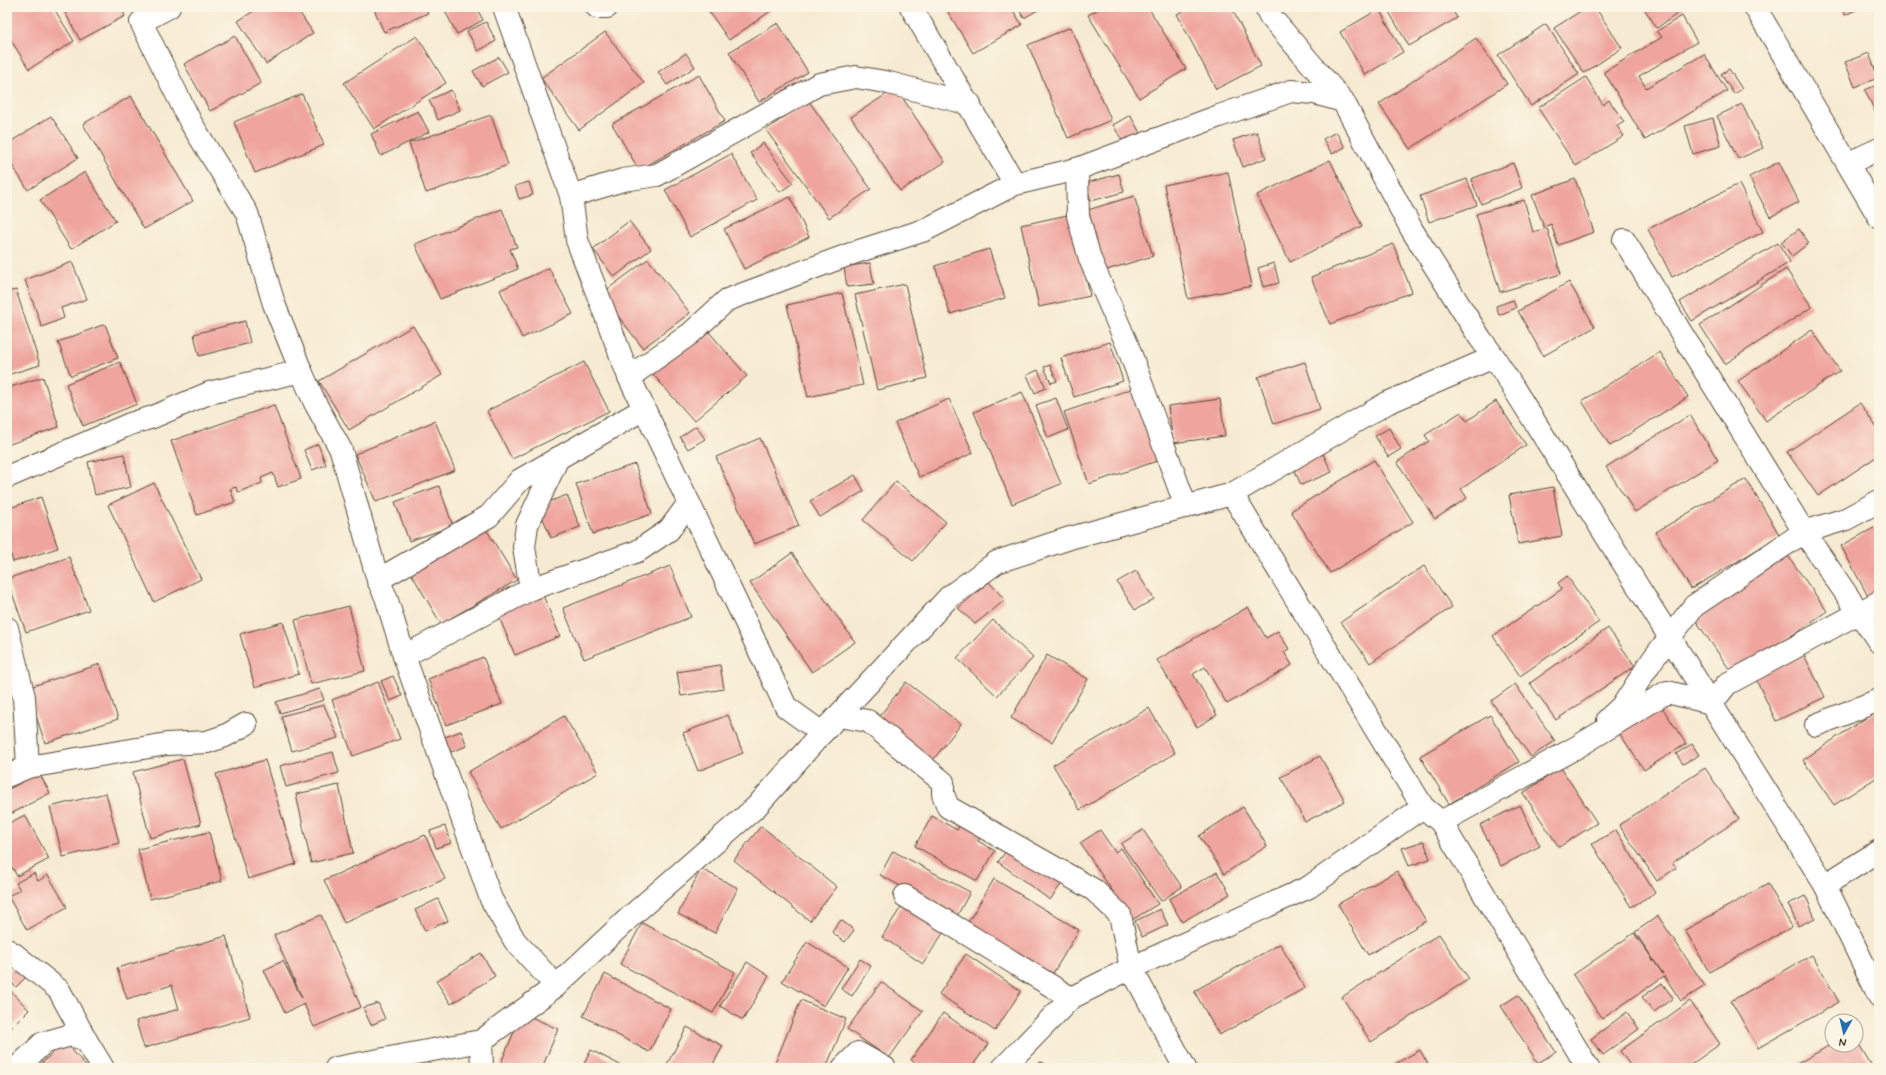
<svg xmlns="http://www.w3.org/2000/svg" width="1886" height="1075" viewBox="0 0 1886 1075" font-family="Mynerve,sans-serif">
<rect width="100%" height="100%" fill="#fcf5e5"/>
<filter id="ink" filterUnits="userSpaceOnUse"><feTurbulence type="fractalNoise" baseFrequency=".025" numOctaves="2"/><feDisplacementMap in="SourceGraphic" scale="8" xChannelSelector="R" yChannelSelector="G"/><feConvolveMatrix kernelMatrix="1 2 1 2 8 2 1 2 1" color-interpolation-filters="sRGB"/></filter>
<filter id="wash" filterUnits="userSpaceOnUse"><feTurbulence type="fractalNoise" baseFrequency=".012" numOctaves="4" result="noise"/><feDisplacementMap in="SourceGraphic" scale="16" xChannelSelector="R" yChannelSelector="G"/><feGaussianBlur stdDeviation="0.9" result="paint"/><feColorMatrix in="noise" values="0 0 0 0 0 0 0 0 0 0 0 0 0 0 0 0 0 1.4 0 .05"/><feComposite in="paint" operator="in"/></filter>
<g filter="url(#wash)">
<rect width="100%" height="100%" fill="#f6ebd2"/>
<g id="blocks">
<g fill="#efa59e">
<polygon points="9,7 53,7 74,41 29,69 7,34 7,8"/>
<polygon points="62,7 121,7 125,16 80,40"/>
<polygon points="260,7 296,7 313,33 266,64 238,21"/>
<polygon points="373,7 425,7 428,13 384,32"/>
<polygon points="443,7 476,7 483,20 457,34"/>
<polygon points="706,7 770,7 772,10 729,40"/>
<polygon points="945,7 1011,7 1022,25 973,53"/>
<polygon points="1017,7 1043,7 1024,18"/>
<polygon points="1102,7 1148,7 1186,69 1139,98 1088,15"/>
<polygon points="1191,7 1231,7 1261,66 1216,89 1177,14"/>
<polygon points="1386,7 1451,7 1457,18 1409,46"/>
<polygon points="1587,7 1595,7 1622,48 1584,73 1554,28"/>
<polygon points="1643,7 1682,7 1684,9 1657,28"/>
<polygon points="1841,7 1862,7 1845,15"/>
<polygon points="1379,9 1403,52 1365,75 1340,32"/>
<polygon points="1682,16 1697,42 1639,76 1646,88 1704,54 1727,91 1645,140 1604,72 1662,37 1657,31"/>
<polygon points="486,22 496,41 478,51 467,31"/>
<polygon points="778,23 808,72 759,102 729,52"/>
<polygon points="1546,24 1579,74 1531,106 1498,55"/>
<polygon points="1071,27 1111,120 1068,138 1028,45"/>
<polygon points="605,32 644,83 579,130 541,78"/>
<polygon points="235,36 261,83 210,111 184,64"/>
<polygon points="417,36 446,83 374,129 344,83"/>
<polygon points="1476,38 1507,84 1410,149 1379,104"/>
<polygon points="686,53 695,67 667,85 658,72"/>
<polygon points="1869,53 1878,78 1855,87 1845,62"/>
<polygon points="499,57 508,72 482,86 473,71"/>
<polygon points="1729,69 1742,89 1734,94 1721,74"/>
<polygon points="699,75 725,121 639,170 612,124"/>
<polygon points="1586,77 1603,105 1609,100 1624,122 1617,126 1624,136 1576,166 1538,108"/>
<polygon points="1879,84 1879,120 1865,90"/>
<polygon points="896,88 945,162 900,191 851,117"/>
<polygon points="451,90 460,110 438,120 429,100"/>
<polygon points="302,94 324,145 255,173 234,122"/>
<polygon points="131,96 193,201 144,229 83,124"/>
<polygon points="808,100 871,189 829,218 766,130"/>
<polygon points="1742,104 1763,148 1738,159 1717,116"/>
<polygon points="418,111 429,132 381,156 371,134"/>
<polygon points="491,115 508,165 426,193 409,143"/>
<polygon points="1130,115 1140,133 1123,142 1113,125"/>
<polygon points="51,116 78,158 28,190 7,157 7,144"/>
<polygon points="1713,118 1721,146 1693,154 1685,126"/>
<polygon points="1257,132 1266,158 1243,167 1233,140"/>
<polygon points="1336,132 1345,147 1332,154 1323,139"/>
<polygon points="763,143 793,183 780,192 750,153"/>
<polygon points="731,154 757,200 690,237 665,190"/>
<polygon points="1330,160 1362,226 1290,262 1257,195"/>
<polygon points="1779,162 1799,202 1770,217 1749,177"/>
<polygon points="1513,163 1522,188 1481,204 1471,179"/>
<polygon points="85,172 116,221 71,249 40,200"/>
<polygon points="1228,172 1252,286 1188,299 1164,185"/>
<polygon points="1119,174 1124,192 1091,201 1086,183"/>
<polygon points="1467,179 1477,205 1429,222 1420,196"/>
<polygon points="1575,179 1594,232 1558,245 1551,224 1544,227 1532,195"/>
<polygon points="529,182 533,195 519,199 515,186"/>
<polygon points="1739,184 1763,232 1672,277 1648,229"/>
<polygon points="7,192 12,199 7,203"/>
<polygon points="1134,196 1153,256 1100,272 1081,212"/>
<polygon points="790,197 809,237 744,269 724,229"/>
<polygon points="1524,200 1533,232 1547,228 1561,274 1500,292 1476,214"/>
<polygon points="502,209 517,247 510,249 518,269 440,299 415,244"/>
<polygon points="1072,214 1090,296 1039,307 1021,225"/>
<polygon points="629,221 651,249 614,277 593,249"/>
<polygon points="1799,229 1809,243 1792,256 1781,242"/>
<polygon points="1778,243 1790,262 1692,321 1680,302"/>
<polygon points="1393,244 1412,292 1330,324 1311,277"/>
<polygon points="989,249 1005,298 950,314 935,266"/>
<polygon points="648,259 690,313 643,348 601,294"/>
<polygon points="72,262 87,299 61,308 64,318 42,327 25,280"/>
<polygon points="870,263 874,284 847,287 844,267"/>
<polygon points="1274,263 1279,283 1263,287 1258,268"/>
<polygon points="549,268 573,314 522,338 500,290"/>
<polygon points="1786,269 1812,307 1725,364 1700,325"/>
<polygon points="1569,282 1595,327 1543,356 1518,311"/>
<polygon points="905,284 927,378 877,390 855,295"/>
<polygon points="16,290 40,365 7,375 7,292"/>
<polygon points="842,293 863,385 808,397 787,305"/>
<polygon points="1513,300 1516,308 1499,315 1496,306"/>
<polygon points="245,321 250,343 199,356 194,334"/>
<polygon points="105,324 118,358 71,376 58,342"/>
<polygon points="703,325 747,376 694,421 650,371"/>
<polygon points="413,326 442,375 349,430 319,381"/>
<polygon points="1812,330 1840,371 1766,421 1738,381"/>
<polygon points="1110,342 1123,381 1074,397 1061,358"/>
<polygon points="1660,352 1688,397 1610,446 1582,401"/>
<polygon points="120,362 137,404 83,426 66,384"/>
<polygon points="584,362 609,411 512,459 487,411"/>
<polygon points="1305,362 1320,409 1274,424 1258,377"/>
<polygon points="1050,365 1057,381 1051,383 1044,367"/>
<polygon points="1038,370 1046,388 1035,393 1027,375"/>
<polygon points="43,377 59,427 7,445 7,388"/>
<polygon points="1134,388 1160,460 1089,484 1064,412"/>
<polygon points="1022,392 1061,484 1012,504 974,412"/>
<polygon points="1056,398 1068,430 1048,438 1036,405"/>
<polygon points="949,399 973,453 919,477 895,423"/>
<polygon points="1220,399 1225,436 1173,443 1168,406"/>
<polygon points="1496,401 1526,445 1461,489 1467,498 1435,519 1397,462 1429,441 1425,435 1461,412 1467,421"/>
<polygon points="1860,403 1879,431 1879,455 1818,496 1787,452"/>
<polygon points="274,405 301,479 278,487 273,473 261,478 262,483 238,492 236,487 230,489 235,502 197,515 171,441"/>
<polygon points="1690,415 1718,460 1635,512 1606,467"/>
<polygon points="435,421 455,470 376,502 355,454"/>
<polygon points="696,426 705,439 688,449 680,437"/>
<polygon points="1389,428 1401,449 1388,457 1375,436"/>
<polygon points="760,438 799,526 754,544 716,457"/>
<polygon points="318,444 326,465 312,470 304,450"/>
<polygon points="124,454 131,487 95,495 88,462"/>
<polygon points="1323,454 1332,472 1301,485 1293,467"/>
<polygon points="1374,460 1413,522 1330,573 1291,511"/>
<polygon points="635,464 652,514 593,534 576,484"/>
<polygon points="855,475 864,491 820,517 810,501"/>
<polygon points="1746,479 1780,536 1691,589 1656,532"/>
<polygon points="896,481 946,522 913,561 863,520"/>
<polygon points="154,483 201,579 154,602 108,505"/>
<polygon points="439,486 453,526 409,541 395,502"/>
<polygon points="1553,487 1562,536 1518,544 1509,495"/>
<polygon points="567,495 580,527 551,538 538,506"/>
<polygon points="41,497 58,548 13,562 7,541 7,509"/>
<polygon points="483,524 517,580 441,624 408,568"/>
<polygon points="1879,525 1879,595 1870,600 1841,546"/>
<polygon points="792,553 855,642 812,672 750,583"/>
<polygon points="1786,553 1827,611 1734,676 1694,618"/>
<polygon points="69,557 89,610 26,632 7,579"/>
<polygon points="670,566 691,617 584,659 563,608"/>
<polygon points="1424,566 1452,607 1370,663 1341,622"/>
<polygon points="1136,571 1154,599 1135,610 1117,582"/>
<polygon points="1567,576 1599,622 1520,676 1493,636 1562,589 1558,583"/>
<polygon points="989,582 1005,600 975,624 958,608"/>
<polygon points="542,593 560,636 515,655 497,612"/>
<polygon points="349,606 365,671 311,684 295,620"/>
<polygon points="1248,607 1266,638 1278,631 1289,649 1284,652 1292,665 1227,704 1205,667 1193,674 1217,715 1197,727 1157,660"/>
<polygon points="993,620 1033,658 997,696 957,658"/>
<polygon points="283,622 299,674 255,687 240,634"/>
<polygon points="1608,628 1635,666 1556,720 1530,683"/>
<polygon points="1802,651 1825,697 1776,721 1754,675"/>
<polygon points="1047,655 1088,679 1052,742 1011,718"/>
<polygon points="483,657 502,704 446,725 428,679"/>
<polygon points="100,664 118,719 45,743 27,688"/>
<polygon points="720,665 724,689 681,696 677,672"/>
<polygon points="393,676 402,696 390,701 381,681"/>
<polygon points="378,682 400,739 353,756 332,700"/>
<polygon points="906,682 961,724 930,764 875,722"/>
<polygon points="1515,684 1555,741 1531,757 1491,701"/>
<polygon points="320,689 324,700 280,713 276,702"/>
<polygon points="1660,704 1686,744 1644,770 1618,731"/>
<polygon points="324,705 338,738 292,751 281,716"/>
<polygon points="1149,708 1175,753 1080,810 1053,765"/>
<polygon points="1879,709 1879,776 1834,805 1803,760"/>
<polygon points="728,715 743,753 698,771 683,733"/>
<polygon points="1490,715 1519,762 1449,804 1420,756"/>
<polygon points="564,716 598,773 501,829 468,772"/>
<polygon points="461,731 467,746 451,752 445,737"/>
<polygon points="1692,744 1699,755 1683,764 1676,754"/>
<polygon points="333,752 339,773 286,787 280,766"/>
<polygon points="1320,756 1345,801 1305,822 1281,777"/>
<polygon points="183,759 201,824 150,838 133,772"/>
<polygon points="265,760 296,864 248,879 216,774"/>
<polygon points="1561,768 1597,823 1559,847 1523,793"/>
<polygon points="1705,768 1739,819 1672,863 1676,868 1657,881 1619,825"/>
<polygon points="39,773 50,793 7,816 7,790"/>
<polygon points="339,785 353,853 311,863 296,794"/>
<polygon points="106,793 119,843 63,857 50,807"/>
<polygon points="1520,805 1540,846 1501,866 1480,825"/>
<polygon points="1243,807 1267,846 1224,874 1199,836"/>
<polygon points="25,815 49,859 17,876 7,858 7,824"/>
<polygon points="932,816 957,830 961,822 982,834 978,841 995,851 977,881 915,846"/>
<polygon points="445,826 451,843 436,848 430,831"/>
<polygon points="761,826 837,887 810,921 734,860"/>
<polygon points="1100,830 1115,852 1121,848 1158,904 1132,920 1080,843"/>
<polygon points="1143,830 1182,887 1161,901 1121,844"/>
<polygon points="1616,830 1655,893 1631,907 1592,844"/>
<polygon points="209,832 222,881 150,899 138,849"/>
<polygon points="425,835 445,879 344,923 324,880"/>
<polygon points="1424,841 1430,859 1409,866 1402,848"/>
<polygon points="1010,846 1062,883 1050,900 998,862"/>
<polygon points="893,851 970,892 957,916 880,875"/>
<polygon points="701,869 738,888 715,933 678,914"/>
<polygon points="1397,871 1426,921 1368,955 1338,904"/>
<polygon points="1217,872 1230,894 1182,922 1169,899"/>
<polygon points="34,873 38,881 48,875 67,907 27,930 8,896 20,890 16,883"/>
<polygon points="994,879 1079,930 1052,975 967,924"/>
<polygon points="1768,884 1792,927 1709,972 1685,930"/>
<polygon points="1806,896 1815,918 1798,926 1788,904"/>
<polygon points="438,899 448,921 425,931 415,910"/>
<polygon points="903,904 945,930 923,964 882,937"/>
<polygon points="1160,909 1168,925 1142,937 1135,921"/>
<polygon points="321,915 361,1007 314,1027 304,1004 285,1013 264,970 283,961 302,998 274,935"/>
<polygon points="1658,916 1705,986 1681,1001 1664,976 1602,1019 1573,975 1634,933 1663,974 1635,932"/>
<polygon points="841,920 854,930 845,942 832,932"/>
<polygon points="642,923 735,972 713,1013 620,964"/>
<polygon points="1439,934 1469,979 1371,1042 1342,997"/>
<polygon points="226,936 250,1017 144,1048 136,1021 179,1009 172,985 127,999 117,968"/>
<polygon points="807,942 848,967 824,1006 782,981"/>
<polygon points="1280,944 1305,988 1219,1035 1194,991"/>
<polygon points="481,953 495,976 451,1004 436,981"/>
<polygon points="966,954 1021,991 995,1031 939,994"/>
<polygon points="1812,955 1839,1002 1758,1048 1731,1001"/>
<polygon points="860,959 871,966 852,996 841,989"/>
<polygon points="747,962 769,976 743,1020 720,1006"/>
<polygon points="17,964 28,975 16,987 7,978 7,973"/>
<polygon points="605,974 671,1009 649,1052 583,1016"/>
<polygon points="881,982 923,1011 889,1058 847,1029"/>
<polygon points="1662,983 1673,998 1654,1012 1642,997"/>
<polygon points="7,987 29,1010 7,1032"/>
<polygon points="1518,995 1556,1052 1538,1063 1501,1006"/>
<polygon points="801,1000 846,1019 826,1068 773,1068"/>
<polygon points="1690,1001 1720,1044 1686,1068 1632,1068 1620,1051"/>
<polygon points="378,1003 385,1019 371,1025 363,1008"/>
<polygon points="1627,1012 1639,1029 1603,1055 1591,1039"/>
<polygon points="522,1013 558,1029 542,1068 508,1068 500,1065"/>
<polygon points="943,1013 988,1044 971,1068 923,1068 911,1060"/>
<polygon points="687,1027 723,1046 711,1068 665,1068"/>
<polygon points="1856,1039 1873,1068 1790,1068 1832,1044 1856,1045"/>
<polygon points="65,1042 88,1068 36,1068"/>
<polygon points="591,1050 626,1068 582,1068"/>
<polygon points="1420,1050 1430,1068 1392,1068 1391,1066"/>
<polygon points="1040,1062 1053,1068 1037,1068"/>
</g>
</g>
</g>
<g filter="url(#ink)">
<use href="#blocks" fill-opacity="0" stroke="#574739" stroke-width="1"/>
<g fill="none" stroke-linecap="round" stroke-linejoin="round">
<g stroke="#574739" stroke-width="24">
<g id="minor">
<polyline points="169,7 141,22 191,123 247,213 274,304 301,371"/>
<polyline points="504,7 571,196 577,240 629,377 786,707 822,733 838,716 868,721 943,782 943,794 948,807 1094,890 1120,915 1131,968 1185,1068"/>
<polyline points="597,7 607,7"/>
<polyline points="911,7 1015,184"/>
<polyline points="1266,7 1270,16 1343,101 1412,230 1480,338 1494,357"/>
<polyline points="1755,7 1879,217"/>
<polyline points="1849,163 1879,149"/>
<polyline points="1077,169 1078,216 1090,259 1127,344 1186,507"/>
<polyline points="571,196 623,180 657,175 819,84 856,77 885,82 970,104"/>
<polyline points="1624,240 1804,532 1879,642"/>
<polyline points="629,377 690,334 727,300 856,252 925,230 1015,184 1077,169 1219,116 1291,91 1314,93 1343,101"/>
<polyline points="7,477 130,424 153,417 209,393 301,371 315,403 341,450 378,580 386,597 404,656 491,899 515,941 556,986"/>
<polyline points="1232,494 1423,807 1441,822 1588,1068"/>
<polyline points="378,580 489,516 520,480 644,409"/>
<polyline points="531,589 524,547 527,525 558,458"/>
<polyline points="7,628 24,697 28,767"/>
<polyline points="404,656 531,589 638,551 669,530 689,503"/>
<polyline points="1608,719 1623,705 1653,659 1694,606 1804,532 1846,519 1879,501"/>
<polyline points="1816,725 1879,700"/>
<polyline points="7,776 28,767 167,744 207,742 225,736 246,724"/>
<polyline points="1441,822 1577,747 1667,692 1712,703 1727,684 1879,602"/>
<polyline points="1825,885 1879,996"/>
<polyline points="905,896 1071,998"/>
<polyline points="7,950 14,954 59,990 86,1040 103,1068"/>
<polyline points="481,1041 482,1068"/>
<polyline points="17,1068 43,1043 71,1035 86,1040"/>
<polyline points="336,1068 481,1041 556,986 630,917 756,807 822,733 949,597 997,562 1070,538 1232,494 1387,403 1494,357 1825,885 1879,851"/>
<polyline points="843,1068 858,1053 885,1068"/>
<polyline points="1003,1068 1071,998 1131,968 1309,887 1423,807"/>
</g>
</g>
<use href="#minor" stroke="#fff" stroke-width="22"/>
</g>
</g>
<rect width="1886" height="1075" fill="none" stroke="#fcf5e5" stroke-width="24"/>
<g transform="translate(1844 1033) rotate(188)"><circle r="19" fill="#fcf5e5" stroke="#afa495"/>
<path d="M0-3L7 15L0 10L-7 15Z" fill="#1f6fb2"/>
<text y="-6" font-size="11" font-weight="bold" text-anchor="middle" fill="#3b2a1e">N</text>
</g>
</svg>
